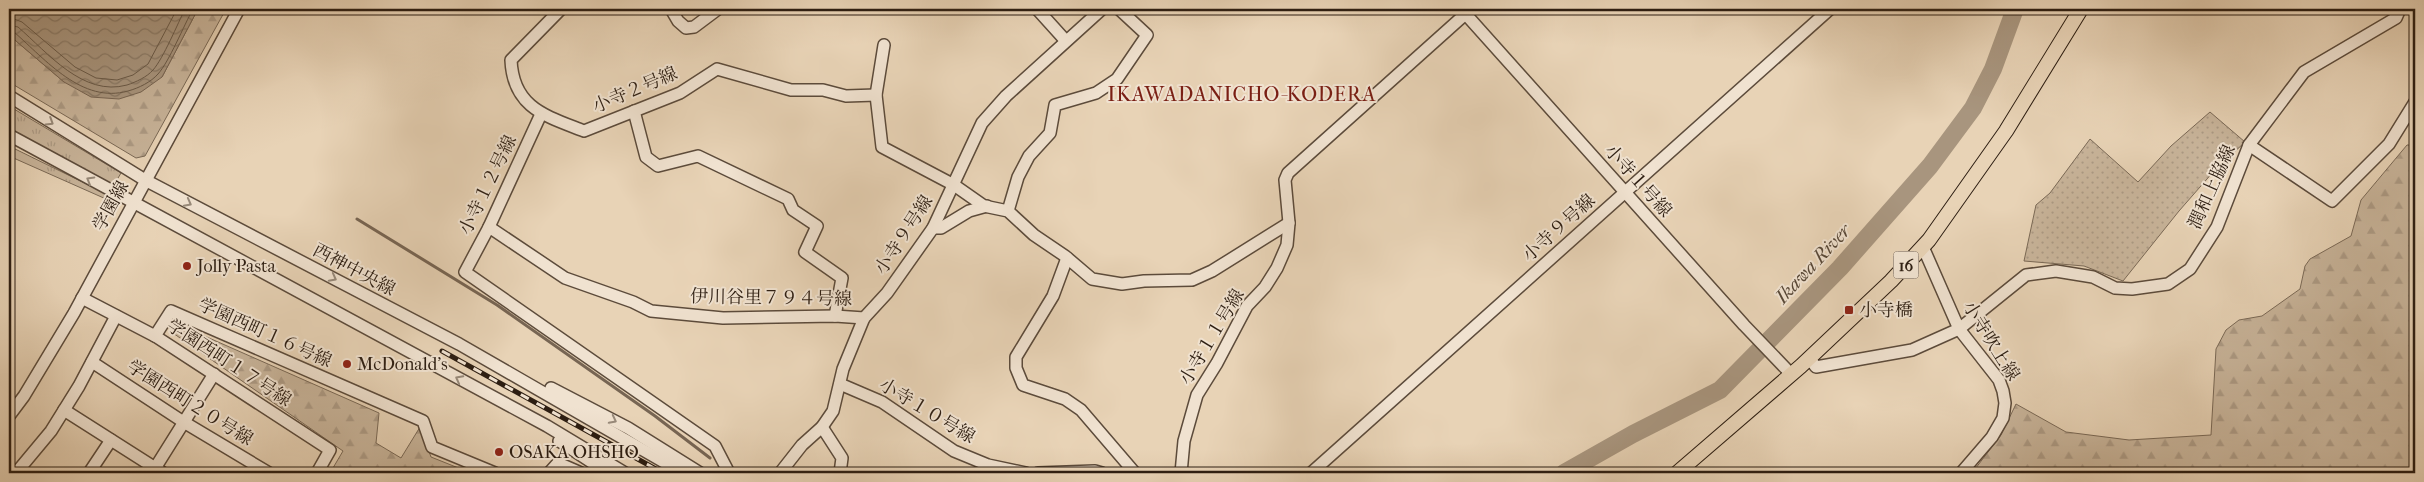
<svg xmlns="http://www.w3.org/2000/svg" width="2424" height="482" viewBox="0 0 2424 482" font-family="'IM FELL French Canon','Noto Serif JP',serif">
<defs>
<pattern id="grass-tufts" width="24" height="20" patternUnits="userSpaceOnUse" patternTransform="scale(1.25)"><rect width="24" height="20" fill="#c8b49a"/><path d="M3 7l-1-3M5 7V3M7 7l1-3M15 17l-1-3M17 17v-4M19 17l1-3" fill="none" stroke="#ac9a84"/></pattern>
<pattern id="forest-firs" width="22" height="20" patternUnits="userSpaceOnUse" patternTransform="scale(1.25)"><rect width="22" height="20" fill="#c8b49a"/><path d="M5 1l3.5 6h-7zM16 11l3.5 6h-7z" fill="#ac9a84"/></pattern>
<pattern id="garden-dots" width="8" height="8" patternUnits="userSpaceOnUse" patternTransform="scale(1.25)"><rect width="8" height="8" fill="#c8b49a"/><path d="M2 2h.1M6 6h.1" fill="none" stroke="#ac9a84" stroke-width="1.8" stroke-linecap="round"/></pattern>
<pattern id="water-waves" width="16" height="10" patternUnits="userSpaceOnUse" patternTransform="scale(1.25)"><rect width="16" height="10" fill="#a8957e"/><path d="M0 5q4-4 8 0t8 0" fill="none" stroke="#897966"/></pattern>
</defs>
<rect width="100%" height="100%" fill="#e8d3b6"/>
<filter id="stains"><feTurbulence type="fractalNoise" baseFrequency=".004" numOctaves="4"/><feColorMatrix values="0 0 0 0 .2 0 0 0 0 .09 0 0 0 0 .02 0 0 0 .5 -.17"/></filter>
<radialGradient id="worn" r=".72"><stop offset=".6" stop-color="#630" stop-opacity="0"/><stop offset="1" stop-color="#630" stop-opacity=".3"/></radialGradient>
<g fill="url(#grass-tufts)" stroke="#7a6956">
<polygon points="9,106 121,173 114,185 9,129"/>
<polygon points="9,146 107,194 106,199 9,156"/>
</g>
<g fill="url(#forest-firs)" stroke="#7a6956">
<polygon points="198,9 226,9 145,156 136,158 9,82 9,35 64,82 162,77"/>
<polygon points="2407,145 2415,145 2415,473 1972,473 2001,435 2016,404 2066,432 2129,440 2211,435 2216,349 2226,330 2239,320 2262,316 2300,289 2305,266 2310,259 2351,236 2361,200"/>
<polygon points="175,323 379,413 376,443 401,458 420,427 431,457 471,473 330,473 343,451 170,331"/>
</g>
<polygon fill="url(#garden-dots)" stroke="#7a6956" points="2210,112 2245,142 2214,171 2179,211 2123,281 2084,266 2024,261 2036,205 2050,193 2090,139 2138,182 2171,146"/>
<polygon fill="url(#water-waves)" stroke="#776553" points="9,9 198,9 162,77 141,92 119,99 91,97 64,82 9,35"/>
<g fill="none" stroke-linecap="round" stroke-linejoin="round">
<g stroke="#6a5a48" stroke-width="1">
<polyline points="9,17 22,22 75,67 96,78 117,80 133,75 148,64 177,9"/>
<path d="M9 25 18 27C48 53 83 97 127 85 136 82 147 77 153 70 163 59 178 23 185 9"/>
<path d="M9 31 14 32C46 60 82 104 128 91 139 88 151 82 158 74 169 62 184 25 193 9"/>
</g>
<g stroke="#776553" stroke-width="3">
<polyline points="1992,9 1998,11 2011,9"/>
<polyline points="357,219 497,305 655,416 710,458"/>
</g>
<polyline stroke="#a8957e" stroke-width="18" points="1564,473 1633,434 1720,390 1840,268 1930,166 1973,108 1993,69 2015,9"/>
<g stroke="#5c4b3b" stroke-width="14">
<g id="minor">
<path d="M561 9 511 60C513 108 546 116 584 131L680 93 717 69 791 90H823L846 96 876 95"/>
<polyline points="671,9 678,21 686,28 694,27 718,9"/>
<polyline points="1037,9 1065,40"/>
<polyline points="1462,10 1744,325 1791,374"/>
<polyline points="884,45 876,95 882,147 954,185 984,206 1008,211 1034,235 1065,256 1092,279 1122,284 1144,281 1192,280 1212,271 1289,223"/>
<polyline points="9,96 145,180 459,344 683,473"/>
<polyline points="634,111 646,157 658,166 698,156 788,199 793,210 817,226 805,252 842,278 835,316"/>
<polyline points="541,114 489,227 465,272 715,446 729,473"/>
<polyline points="9,135 547,426 625,473"/>
<polyline points="2249,145 2332,201 2389,144 2415,102"/>
<polyline points="1008,211 1018,177 1029,156 1050,133 1055,105 1096,93 1117,79 1147,35 1119,9"/>
<polyline points="489,227 565,278 633,302 651,311 723,318 835,316 864,318"/>
<polyline points="933,228 941,228 969,211 987,206"/>
<polyline points="1923,247 1959,329 1999,380 2003,391 2005,403 2003,418 1992,437 1961,473"/>
<polyline points="1067,258 1053,296 1016,357 1016,368 1023,385 1065,399 1081,410 1135,473"/>
<polyline points="82,298 155,336 330,450 317,473"/>
<polyline points="155,336 171,311 423,421 432,447 495,473"/>
<polyline points="1809,358 1816,367 1912,350 1959,329 2026,275 2056,271 2093,277 2115,288 2132,289 2168,284 2190,269 2217,227 2249,145 2304,72 2396,18 2400,9"/>
<polyline points="92,362 182,421 269,473"/>
<polyline points="840,384 882,402 954,451 988,465 1026,473"/>
<polyline points="551,388 628,428 700,473"/>
<polyline points="64,410 163,473"/>
<polyline points="9,416 24,396 74,313 239,9"/>
<polyline points="822,427 842,458 840,473"/>
<polyline points="559,441 608,473"/>
<polyline points="16,473 51,431 79,386 116,316"/>
<polyline points="89,473 111,440"/>
<polyline points="152,473 214,374"/>
<polyline points="549,473 558,463 581,473"/>
<polyline points="780,473 802,445 822,427 833,411 843,369 864,318 887,293 933,228 982,123 1006,96 1102,9"/>
<polyline points="1038,473 1095,471 1102,473"/>
<polyline points="1181,473 1184,441 1197,395 1217,363 1247,306 1265,287 1277,268 1287,245 1289,223 1285,180 1288,173 1471,9"/>
<polyline points="1311,473 1830,9"/>
</g>
</g>
<g stroke="#2d1e12" stroke-width="16">
<polyline id="major" points="1677,473 1801,366 1891,281 1929,240 2006,131 2081,9"/>
</g>
<use href="#minor" stroke="#f0e2d0" stroke-width="11"/>
<use href="#major" stroke="#e8d3b6" stroke-width="14"/>
<g stroke="#2d1e12" stroke-width="5">
<polyline id="rail" points="442,351 663,473"/>
</g>
<use href="#rail" stroke="#f0e2d0" stroke-width="3" stroke-dasharray="9" stroke-linecap="butt"/>
</g>
<defs><path id="oneway-chevron" d="M-2-3.5L2.5 0L-2 3.5" fill="none" stroke-width="1.6" stroke-linecap="round" stroke-linejoin="round" transform="scale(1.25)"/></defs>
<g stroke="#988a7a">
<use href="#oneway-chevron" transform="translate(50 122) rotate(32)"/>
<use href="#oneway-chevron" transform="translate(90 180) rotate(-150)"/>
<use href="#oneway-chevron" transform="translate(188 203) rotate(28)"/>
<use href="#oneway-chevron" transform="translate(333 278) rotate(28)"/>
<use href="#oneway-chevron" transform="translate(459 379) rotate(-152)"/>
<use href="#oneway-chevron" transform="translate(613 420) rotate(27)"/>
</g>
<g fill="#8f2418" stroke="#f0e2d0" stroke-width="2">
<circle cx="187" cy="266" r="5"/>
<rect x="1844" y="305" width="10" height="10" rx="2.5"/>
<circle cx="347" cy="364" r="5"/>
<circle cx="499" cy="452" r="5"/>
</g>
<g text-anchor="middle" dominant-baseline="central" stroke-width="4" stroke-linejoin="round" paint-order="stroke">
<rect fill="#f0e2d0" stroke="#68594b" stroke-width="1" x="1893.5" y="251.5" width="25" height="27" rx="4"/>
<g font-size="16" font-weight="bold" fill="#2d1e12">
<text x="1906" y="265">16</text>
</g>
<g font-size="18" fill="#2d1e12" stroke="#f0e2d0">
<text transform="translate(635 90) rotate(-23)">小寺２号線</text>
<text transform="translate(1638 181) rotate(48)">小寺１号線</text>
<text transform="translate(488 185) rotate(-64)">小寺１２号線</text>
<text transform="translate(2212 187) rotate(-66)">潤和上脇線</text>
<text transform="translate(111 206) rotate(-61)">学園線</text>
<text transform="translate(1559 228) rotate(-42)">小寺９号線</text>
<text transform="translate(904 235) rotate(-57)">小寺９号線</text>
<text transform="translate(354 270) rotate(28)">西神中央線</text>
<text transform="translate(771 298) rotate(1)">伊川谷里７９４号線</text>
<text transform="translate(265 333) rotate(24)">学園西町１６号線</text>
<text transform="translate(1212 337) rotate(-59)">小寺１１号線</text>
<text transform="translate(1991 341) rotate(58)">小寺吹上線</text>
<text transform="translate(229 363) rotate(33)">学園西町１７号線</text>
<text transform="translate(190 403) rotate(32)">学園西町２０号線</text>
<text transform="translate(927 411) rotate(31)">小寺１０号線</text>
</g>
<g font-size="18" fill="#2d1e12" stroke="#f0e2d0" text-anchor="start">
<text x="197" y="266">Jolly Pasta</text>
<text x="1859" y="310">小寺橋</text>
<text x="357" y="364">McDonald's</text>
<text x="509" y="452">OSAKA OHSHO</text>
</g>
<g font-size="19" font-style="italic" fill="#584838" stroke="#f0e2d0">
<text transform="translate(1813 264) rotate(-47)">Ikawa River</text>
</g>
<g font-size="20" letter-spacing="1" fill="#7a1f14" stroke="#f0e2d0">
<text x="1242" y="94">IKAWADANICHO-KODERA</text>
</g>
</g>
<rect width="2424" height="482" fill="none" stroke="#e8d3b6" stroke-width="30"/>
<rect x="10" y="10" width="2404" height="462" fill="none" stroke="#2d1e12" stroke-width="2.5"/>
<rect x="15" y="15" width="2394" height="452" fill="none" stroke="#2d1e12"/>
<rect width="100%" height="100%" filter="url(#stains)"/>
<rect width="100%" height="100%" fill="url(#worn)"/>
</svg>
